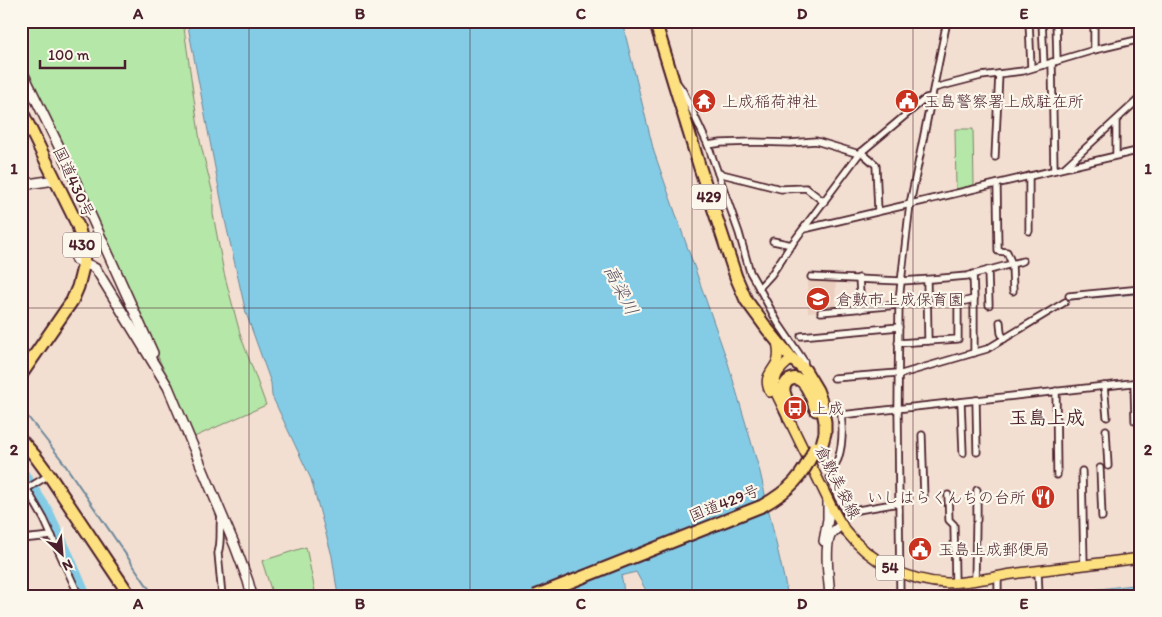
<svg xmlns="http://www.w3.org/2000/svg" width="1162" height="617" viewBox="0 0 1162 617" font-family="Itim,'Klee One',sans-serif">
<rect width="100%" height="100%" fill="#f2dfd1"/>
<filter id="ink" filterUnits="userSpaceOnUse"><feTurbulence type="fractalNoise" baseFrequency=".02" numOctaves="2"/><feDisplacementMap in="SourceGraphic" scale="10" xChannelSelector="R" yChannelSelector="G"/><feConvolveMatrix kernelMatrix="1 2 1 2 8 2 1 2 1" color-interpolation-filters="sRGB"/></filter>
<g filter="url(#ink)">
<polygon fill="#ebcebe" points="808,279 836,279 835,310 808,312"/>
<g fill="#b5e7a8" stroke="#80836a">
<polygon points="21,21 183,21 200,141 213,194 213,214 224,273 241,337 266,405 192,438 157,354 48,114 21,61"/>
<polygon points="955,129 973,129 974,185 956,189"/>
<polygon points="306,547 316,596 273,596 262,561"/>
</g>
<g fill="#84cce5" stroke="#6d879b">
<path d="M187 21H622L654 152 728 363 760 472 788 596H649L636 572 621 576C623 581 624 590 623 596H338L332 556 311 479 272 396 271 383 246 313 225 220Z"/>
<polygon points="1141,584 1141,587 1070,596 1041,596"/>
</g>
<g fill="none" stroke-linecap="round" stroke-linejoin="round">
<g stroke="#6d879b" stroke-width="2">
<polyline points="1065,300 1141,293"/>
<polyline points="895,407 895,376"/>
<polyline points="21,408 61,459 154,596"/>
<polyline points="895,412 896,501"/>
<polyline points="896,506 896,526"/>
</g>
<polyline stroke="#84cce5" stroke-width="10" points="21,469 48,511 69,556 86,596"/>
<g stroke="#4a1f2b" stroke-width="9">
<g id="street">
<polyline points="1029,21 1031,68"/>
<polyline points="1042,21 1044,65"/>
<polyline points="1056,21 1057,61"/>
<polyline points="1094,21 1094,50"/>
<polyline points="1052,62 1054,170"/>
<polyline points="678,84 683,91 708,145 739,233 750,272 759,288"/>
<polyline points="934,88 981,76 1023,71 1094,50 1141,39"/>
<polyline points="1116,121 1116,155"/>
<polyline points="708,145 721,143 753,142 790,143 816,141 859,154"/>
<polyline points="1140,150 1140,203"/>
<polyline points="861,152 876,165 878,211"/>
<polyline points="995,157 999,74"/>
<polyline points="1065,167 1141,97"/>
<polyline points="718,173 781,189 806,188 824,202"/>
<polyline points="1029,176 1029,231"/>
<polyline points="997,184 998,251 1007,252 1012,264 1013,291"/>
<polyline points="804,229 1141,150"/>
<polyline points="773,241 792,245"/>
<polyline points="988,270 989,305"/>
<polyline points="973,274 974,299"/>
<polyline points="811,277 901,281 932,279 967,276 1023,261"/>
<polyline points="859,278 861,309"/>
<polyline points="927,280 928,341"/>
<polyline points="1069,296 1141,289"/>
<polyline points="821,312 899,305"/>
<polyline points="1000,322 1001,333 1004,339"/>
<polyline points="801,336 899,327"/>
<polyline points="898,343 958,339 958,303 974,299 974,353"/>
<polyline points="805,368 804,361 778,323 759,288 771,275 789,248 859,154 926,98 931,97"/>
<polyline points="898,375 987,349 1065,302"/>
<polyline points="834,378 898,373"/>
<polyline points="1134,383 1135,421"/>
<polyline points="1104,386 1107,417"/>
<polyline points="1056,391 1057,475"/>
<polyline points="976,400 977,452"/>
<polyline points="961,402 963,453"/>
<polyline points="1106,430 1108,466"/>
<polyline points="922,435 924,498"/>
<polyline points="1100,468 1102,517"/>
<polyline points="1082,471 1084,565"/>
<polyline points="21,479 44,519 79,596"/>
<polyline points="21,488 28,488 49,475"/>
<polyline points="948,495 949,520 954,525 955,582"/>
<path d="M899 503 846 512 838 498 830 477C832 471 835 465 838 459 843 444 843 430 841 415L1141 382"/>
<path d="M221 515C219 528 222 541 218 553L222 596"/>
<polyline points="977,520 977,490"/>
<polyline points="21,539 52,536"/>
<polyline points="1038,571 1039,596"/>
<polyline points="998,576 998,596"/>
<polyline points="975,580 976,524"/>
<polyline points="900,596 898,408 899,300 910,204 947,21"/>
</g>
</g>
<g stroke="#4a1f2b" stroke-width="12">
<g id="secondary">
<polyline points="21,69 69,167 153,353"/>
<polyline points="21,185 55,180"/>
<polyline points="76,260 91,266 96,269 168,387 235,546 248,581 252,596"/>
<polyline points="824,541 828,519 828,501"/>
<path d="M830 596C829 581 824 549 830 536 833 531 837 528 842 525"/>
</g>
</g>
<g stroke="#4a1f2b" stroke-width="12">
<g id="primary">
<path d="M792 359C779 369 771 377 777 395L832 508C836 515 840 523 845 530 869 561 908 582 947 583 971 583 996 576 1019 573 1060 568 1100 563 1141 558"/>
<path d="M770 392C763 377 771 374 777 362 780 355 778 348 777 341"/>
</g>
</g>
<g stroke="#4a1f2b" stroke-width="15">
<g id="highway">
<polyline points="655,21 699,165 736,277 746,300 768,330 792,359 805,370 817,390 821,401 825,422 825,433 819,455"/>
<polyline points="21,110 78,226 82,241 84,263 78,287 72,301 21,375"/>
<path d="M789 418C789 415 789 410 789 407 788 400 783 394 784 388 785 383 788 380 792 379 805 375 813 401 816 410"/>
<polyline points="21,440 35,456 49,475 130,596"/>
</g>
</g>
<use href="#street" stroke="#fbf7ec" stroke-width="5.5"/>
<use href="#secondary" stroke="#fbf7ec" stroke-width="9"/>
<use href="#primary" stroke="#fde080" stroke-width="9"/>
<use href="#highway" stroke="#fde080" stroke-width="11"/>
<g stroke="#4a1f2b" stroke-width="15" stroke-linecap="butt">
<path id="highway-bridge" d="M535 596 762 506C789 491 804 476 815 447"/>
</g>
<use href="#highway-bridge" stroke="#fde080" stroke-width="11"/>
</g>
</g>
<path fill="none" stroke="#4a1f2b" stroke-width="1" stroke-opacity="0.55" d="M249 21V596M470 21V596M692 21V596M913 21V596M21 308H1141"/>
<defs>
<g id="temple-disc" transform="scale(1.25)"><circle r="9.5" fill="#c8321e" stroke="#fbf7ec"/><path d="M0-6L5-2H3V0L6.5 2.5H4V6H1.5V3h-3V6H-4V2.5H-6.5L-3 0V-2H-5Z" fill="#fff"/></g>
<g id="civic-disc" transform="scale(1.25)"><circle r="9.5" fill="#c8321e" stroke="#fbf7ec"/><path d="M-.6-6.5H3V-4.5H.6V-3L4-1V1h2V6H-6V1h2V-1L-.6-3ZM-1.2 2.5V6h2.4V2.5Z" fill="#fff"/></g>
<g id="school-disc" transform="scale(1.25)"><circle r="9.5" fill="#c8321e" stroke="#fbf7ec"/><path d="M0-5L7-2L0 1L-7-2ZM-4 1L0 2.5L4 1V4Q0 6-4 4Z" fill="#fff"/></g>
<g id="bus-disc" transform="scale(1.25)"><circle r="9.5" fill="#c8321e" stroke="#fbf7ec"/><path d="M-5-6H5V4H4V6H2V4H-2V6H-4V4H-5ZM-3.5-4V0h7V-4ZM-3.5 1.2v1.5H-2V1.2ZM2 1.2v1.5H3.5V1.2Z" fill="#fff"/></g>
<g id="restaurant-disc" transform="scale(1.25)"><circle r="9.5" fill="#c8321e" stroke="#fbf7ec"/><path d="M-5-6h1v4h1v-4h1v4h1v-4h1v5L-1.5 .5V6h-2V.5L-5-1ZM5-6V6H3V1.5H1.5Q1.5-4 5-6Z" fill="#fff"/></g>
</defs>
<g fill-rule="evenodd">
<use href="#temple-disc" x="704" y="101"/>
<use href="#civic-disc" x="907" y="101"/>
<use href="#school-disc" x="818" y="299"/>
<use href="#bus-disc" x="795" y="408"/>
<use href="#restaurant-disc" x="1043" y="497"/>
<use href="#civic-disc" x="920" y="549"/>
</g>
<g text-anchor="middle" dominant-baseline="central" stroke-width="4.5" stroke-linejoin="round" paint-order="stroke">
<g fill="#fbf7ec" stroke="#7f6065" stroke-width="1">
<rect x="691.5" y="184.5" width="35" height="25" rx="4"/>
<rect x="63" y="232.5" width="38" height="25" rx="4"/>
<rect x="876" y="555.5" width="28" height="25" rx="4"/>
</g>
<g font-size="15" font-weight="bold" fill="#4a1f2b">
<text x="709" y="197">429</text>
<text x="82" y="245">430</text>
<text x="890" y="568">54</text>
</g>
<g font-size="16" fill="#4a1f2b" stroke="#fbf7ec" text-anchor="start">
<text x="722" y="101">上成稲荷神社</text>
<text x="924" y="101">玉島警察署上成駐在所</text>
<text x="836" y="299">倉敷市上成保育園</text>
<text x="812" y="408">上成</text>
<text x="1026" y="497" text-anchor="end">いしはらくんちの台所</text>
<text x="938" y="549">玉島上成郵便局</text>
</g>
<g font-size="16" fill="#4a1f2b" stroke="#fbf7ec">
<text transform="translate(74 182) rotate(65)">国道430号</text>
<text transform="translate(838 482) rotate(63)">倉敷美袋線</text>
<text transform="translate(724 503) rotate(-22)">国道429号</text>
</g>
<g font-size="18" font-style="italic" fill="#5b5363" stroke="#fbf7ec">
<text transform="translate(621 290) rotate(63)">高梁川</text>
</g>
<g font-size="19" font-weight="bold" fill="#4a1f2b" stroke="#fbf7ec">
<text x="1047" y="417">玉島上成</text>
</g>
</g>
<rect width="1162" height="617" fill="none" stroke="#fbf7ec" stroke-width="55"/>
<g transform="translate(62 554) rotate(154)" stroke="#fbf7ec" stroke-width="4" paint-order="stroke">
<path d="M0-4L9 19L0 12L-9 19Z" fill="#4a1f2b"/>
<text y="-8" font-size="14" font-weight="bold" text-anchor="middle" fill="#4a1f2b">N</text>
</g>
<path d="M40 60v8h85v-8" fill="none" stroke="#4a1f2b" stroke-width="2.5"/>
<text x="48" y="60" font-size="15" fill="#4a1f2b" stroke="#fbf7ec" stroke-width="4" paint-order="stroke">100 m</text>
<rect x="28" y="28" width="1106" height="562" fill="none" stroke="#4a1f2b" stroke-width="2"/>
<g font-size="16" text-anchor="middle" font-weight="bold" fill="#4a1f2b">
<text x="138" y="19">A</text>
<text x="360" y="19">B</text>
<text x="581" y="19">C</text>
<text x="802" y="19">D</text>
<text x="1024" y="19">E</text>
<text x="14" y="174">1</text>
<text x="1148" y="174">1</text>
<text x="14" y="455">2</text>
<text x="1148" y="455">2</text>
<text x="138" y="609">A</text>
<text x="360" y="609">B</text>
<text x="581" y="609">C</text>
<text x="802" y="609">D</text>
<text x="1024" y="609">E</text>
</g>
</svg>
